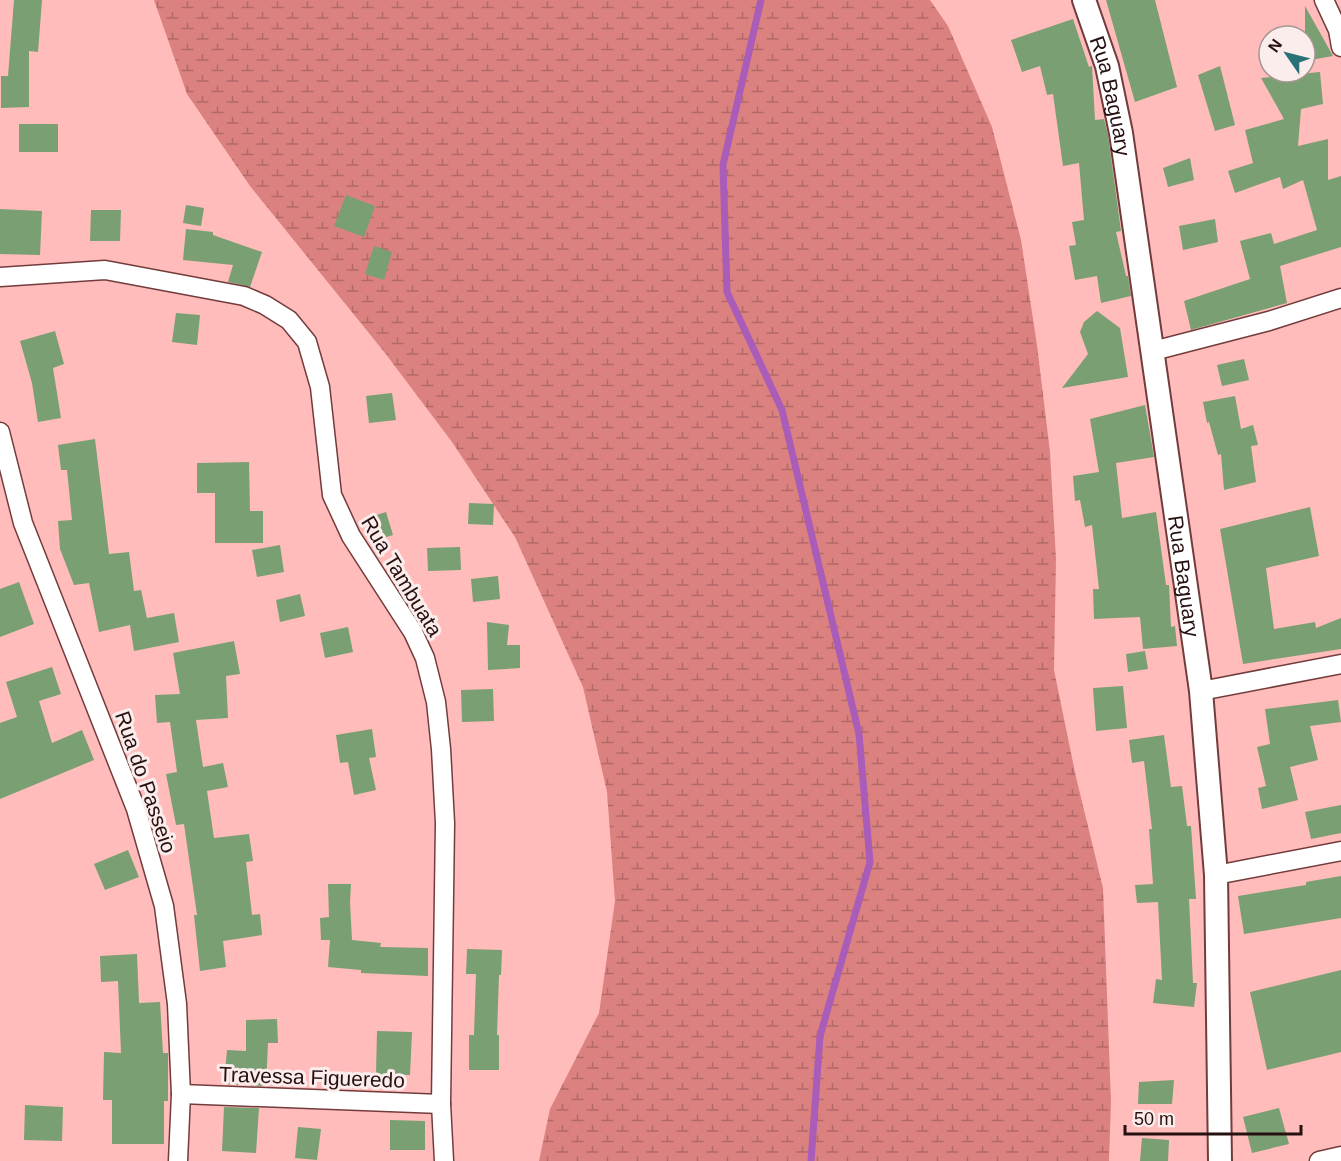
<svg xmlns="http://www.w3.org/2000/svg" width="1341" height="1161" viewBox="0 0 1341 1161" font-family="Helvetica,sans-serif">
<defs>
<pattern id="wetland-marsh" width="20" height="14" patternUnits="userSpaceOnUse" patternTransform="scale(1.5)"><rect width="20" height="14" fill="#db8281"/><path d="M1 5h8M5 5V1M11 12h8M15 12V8" fill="none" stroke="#b26968"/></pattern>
</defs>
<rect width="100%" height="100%" fill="#ffbcba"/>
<polygon fill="url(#wetland-marsh)" points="154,0 930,0 948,26 992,127 1021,240 1037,345 1050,452 1056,559 1054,670 1076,777 1103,888 1111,1102 1109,1161 539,1161 550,1109 599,1013 615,901 607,792 583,687 515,537 452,442 385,353 250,186 187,94"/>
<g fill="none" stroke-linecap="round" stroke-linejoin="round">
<polyline stroke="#a95cb8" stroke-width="7" points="761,0 723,165 727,292 782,410 859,734 870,862 820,1036 811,1161"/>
</g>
<g fill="#799f72">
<polygon points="14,0 42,0 38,52 29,51 29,107 1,108 1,76 8,76"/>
<polygon points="1106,0 1155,0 1177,87 1135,102"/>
<polygon points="1305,6 1333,56 1305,61"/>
<polygon points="1073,19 1089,67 1092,66 1095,120 1104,119 1108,135 1121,231 1116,232 1126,276 1128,276 1131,296 1101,303 1097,276 1075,280 1069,246 1076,245 1072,222 1084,220 1079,163 1063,166 1053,94 1047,95 1040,66 1022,72 1011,40"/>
<polygon points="1220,66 1235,125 1215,131 1198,75"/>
<polygon points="1320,72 1323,104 1301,109 1298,146 1328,139 1328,180 1341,176 1341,247 1280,266 1287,303 1191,330 1184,301 1250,279 1240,241 1271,233 1274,244 1317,230 1303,180 1283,189 1280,177 1235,193 1228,171 1253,163 1245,130 1284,119 1261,78"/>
<rect x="19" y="124" width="39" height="28"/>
<polygon points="1190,158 1194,180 1168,187 1163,168"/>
<polygon points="346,195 375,206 364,237 334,226"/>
<polygon points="186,205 204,208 201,226 183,223"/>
<polygon points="0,209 42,211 40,255 0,254"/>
<polygon points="91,210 121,210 120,241 90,241"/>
<polygon points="1215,219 1218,242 1183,250 1179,226"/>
<polygon points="186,229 213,232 213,235 262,252 250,287 228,282 233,265 183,260"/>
<polygon points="374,246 392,252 384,280 365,274"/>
<polygon points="1097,311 1120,328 1128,377 1062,388 1088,354 1080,332 1084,322"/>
<polygon points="176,313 200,315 197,345 172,342"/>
<polygon points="55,331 64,364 53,368 61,418 38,422 32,383 20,341"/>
<polygon points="1244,359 1249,380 1222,386 1217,365"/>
<polygon points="392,393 396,420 369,423 366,396"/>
<polygon points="1235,396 1241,429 1253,425 1258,445 1251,446 1256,482 1224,490 1221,454 1218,455 1209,422 1207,423 1203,402"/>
<polygon points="1145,405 1154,457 1116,463 1122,518 1156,512 1166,585 1169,585 1171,627 1175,626 1177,646 1143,649 1140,617 1094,619 1093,589 1099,589 1092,525 1085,527 1080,500 1075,501 1073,476 1099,472 1090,419"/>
<polygon points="95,439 109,554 129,552 134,591 141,590 147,618 174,613 179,642 134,651 130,625 99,632 89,583 74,585 60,549 58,521 72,520 67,470 61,470 58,445"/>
<polygon points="249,462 250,511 263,511 263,543 215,543 215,493 197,493 197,463"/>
<polygon points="469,503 494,504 493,525 468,524"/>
<polygon points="1310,507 1319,556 1266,568 1274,629 1315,622 1316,628 1341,618 1341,649 1243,664 1220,529"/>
<polygon points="386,512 393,535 374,541 367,518"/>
<polygon points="280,545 284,572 257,577 252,550"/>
<polygon points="460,547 461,570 428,571 427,548"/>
<polygon points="498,576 500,599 473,602 471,579"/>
<polygon points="19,582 34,624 0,637 0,589"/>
<polygon points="300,594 305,616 280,622 276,600"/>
<polygon points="487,622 509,625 507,645 520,645 520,668 488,670"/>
<polygon points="348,627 353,652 325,658 320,633"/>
<polygon points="234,641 240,674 226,676 228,718 196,720 203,767 223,763 228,787 207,791 214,838 249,834 253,861 246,862 252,915 260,914 262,935 223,941 226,967 200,971 194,915 197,915 184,824 176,825 166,774 177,772 170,722 157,723 155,695 180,694 173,653"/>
<polygon points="1145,651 1148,669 1128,672 1126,654"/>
<polygon points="52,667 61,694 39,701 52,743 82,730 94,760 0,799 0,723 17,717 6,682"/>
<polygon points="1123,686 1127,728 1096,731 1093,688"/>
<polygon points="493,689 494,721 462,722 461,690"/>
<polygon points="1338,700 1341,722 1310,726 1318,760 1290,767 1298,800 1262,809 1258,788 1266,786 1257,747 1270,744 1265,709"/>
<polygon points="372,729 376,757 369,758 376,790 354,795 348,762 340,763 336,735"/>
<polygon points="1164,735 1171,787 1182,786 1187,826 1191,826 1196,899 1189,899 1193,983 1197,983 1194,1007 1153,1003 1156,979 1162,980 1158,902 1137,903 1135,885 1153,884 1149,829 1152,829 1144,761 1132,763 1129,740"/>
<polygon points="1341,805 1341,833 1311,839 1305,812"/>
<polygon points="128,850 139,877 105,890 94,864"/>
<polygon points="1341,876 1341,918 1244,934 1238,896 1306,885 1306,882"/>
<polygon points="328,884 351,884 350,902 352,940 381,943 380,947 428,948 428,976 361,973 361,970 328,967 330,940 321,940 320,918 329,917"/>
<polygon points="467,949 502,950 501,975 499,975 497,1035 499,1035 499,1070 469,1070 469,1035 474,1035 476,974 466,974"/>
<polygon points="137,954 139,1003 160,1002 163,1053 168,1053 168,1101 164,1101 164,1144 112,1144 112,1100 103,1100 104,1052 121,1053 118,981 101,982 100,956"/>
<polygon points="1341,970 1341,1052 1267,1070 1250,992"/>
<polygon points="277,1019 278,1043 268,1043 266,1086 224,1084 227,1050 246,1051 246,1020"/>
<polygon points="377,1031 412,1032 410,1075 376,1074"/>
<polygon points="1174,1080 1172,1104 1138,1104 1139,1082"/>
<polygon points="25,1105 63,1107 62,1141 24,1140"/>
<polygon points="224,1107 259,1108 256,1153 222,1151"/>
<polygon points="1279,1108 1289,1144 1252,1153 1243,1117"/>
<polygon points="390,1120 425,1121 425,1150 390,1150"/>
<polygon points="298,1127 321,1129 317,1160 295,1158"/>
<polygon points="1142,1138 1169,1140 1168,1161 1140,1161"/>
</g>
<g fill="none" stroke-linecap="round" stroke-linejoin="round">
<g stroke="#733c3c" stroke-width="21">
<g id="minor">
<polyline points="1324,0 1338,30 1341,47"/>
<polyline points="0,277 105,270 244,296 265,305 289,320 307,342 320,387 332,495 351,536 413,632 425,658 436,702 441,749 445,823 441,1104 444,1161"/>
<polyline points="1153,351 1269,321 1341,298"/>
<polyline points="0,432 23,523 136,809 164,906 177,1004 181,1094 178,1161"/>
<polyline points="1201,691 1341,664"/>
<polyline points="1216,875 1341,851"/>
<polyline points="181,1094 441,1104"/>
<polyline points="1319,1161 1341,1156"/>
</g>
</g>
<g stroke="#733c3c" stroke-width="26">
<g id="tertiary">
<path id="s1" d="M1084 0 1107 66 1121 133 1201 691 1216 875 1220 1161"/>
</g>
</g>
<use href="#minor" stroke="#fff" stroke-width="18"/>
<use href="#tertiary" stroke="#fff" stroke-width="22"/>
</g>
<g text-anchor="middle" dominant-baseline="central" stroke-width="6" stroke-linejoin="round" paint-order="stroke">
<g font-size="21" fill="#271010" stroke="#fbedec">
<text stroke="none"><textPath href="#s1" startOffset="100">Rua Baguary</textPath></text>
<text transform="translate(402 576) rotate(59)">Rua Tambuata</text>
<text stroke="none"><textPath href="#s1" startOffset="586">Rua Baguary</textPath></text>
<text transform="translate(146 782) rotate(71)">Rua do Passeio</text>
<text transform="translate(312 1077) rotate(2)">Travessa Figueredo</text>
</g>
</g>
<g transform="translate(1287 54) rotate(305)"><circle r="28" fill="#fbedec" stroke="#a69594" stroke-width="1.5"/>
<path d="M0-4.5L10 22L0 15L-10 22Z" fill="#287277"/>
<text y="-9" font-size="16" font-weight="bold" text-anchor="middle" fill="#271010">N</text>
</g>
<path d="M1125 1125v9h176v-9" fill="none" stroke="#271010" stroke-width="3"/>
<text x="1134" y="1125" font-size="18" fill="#271010" stroke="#fbedec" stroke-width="4.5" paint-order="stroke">50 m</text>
</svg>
